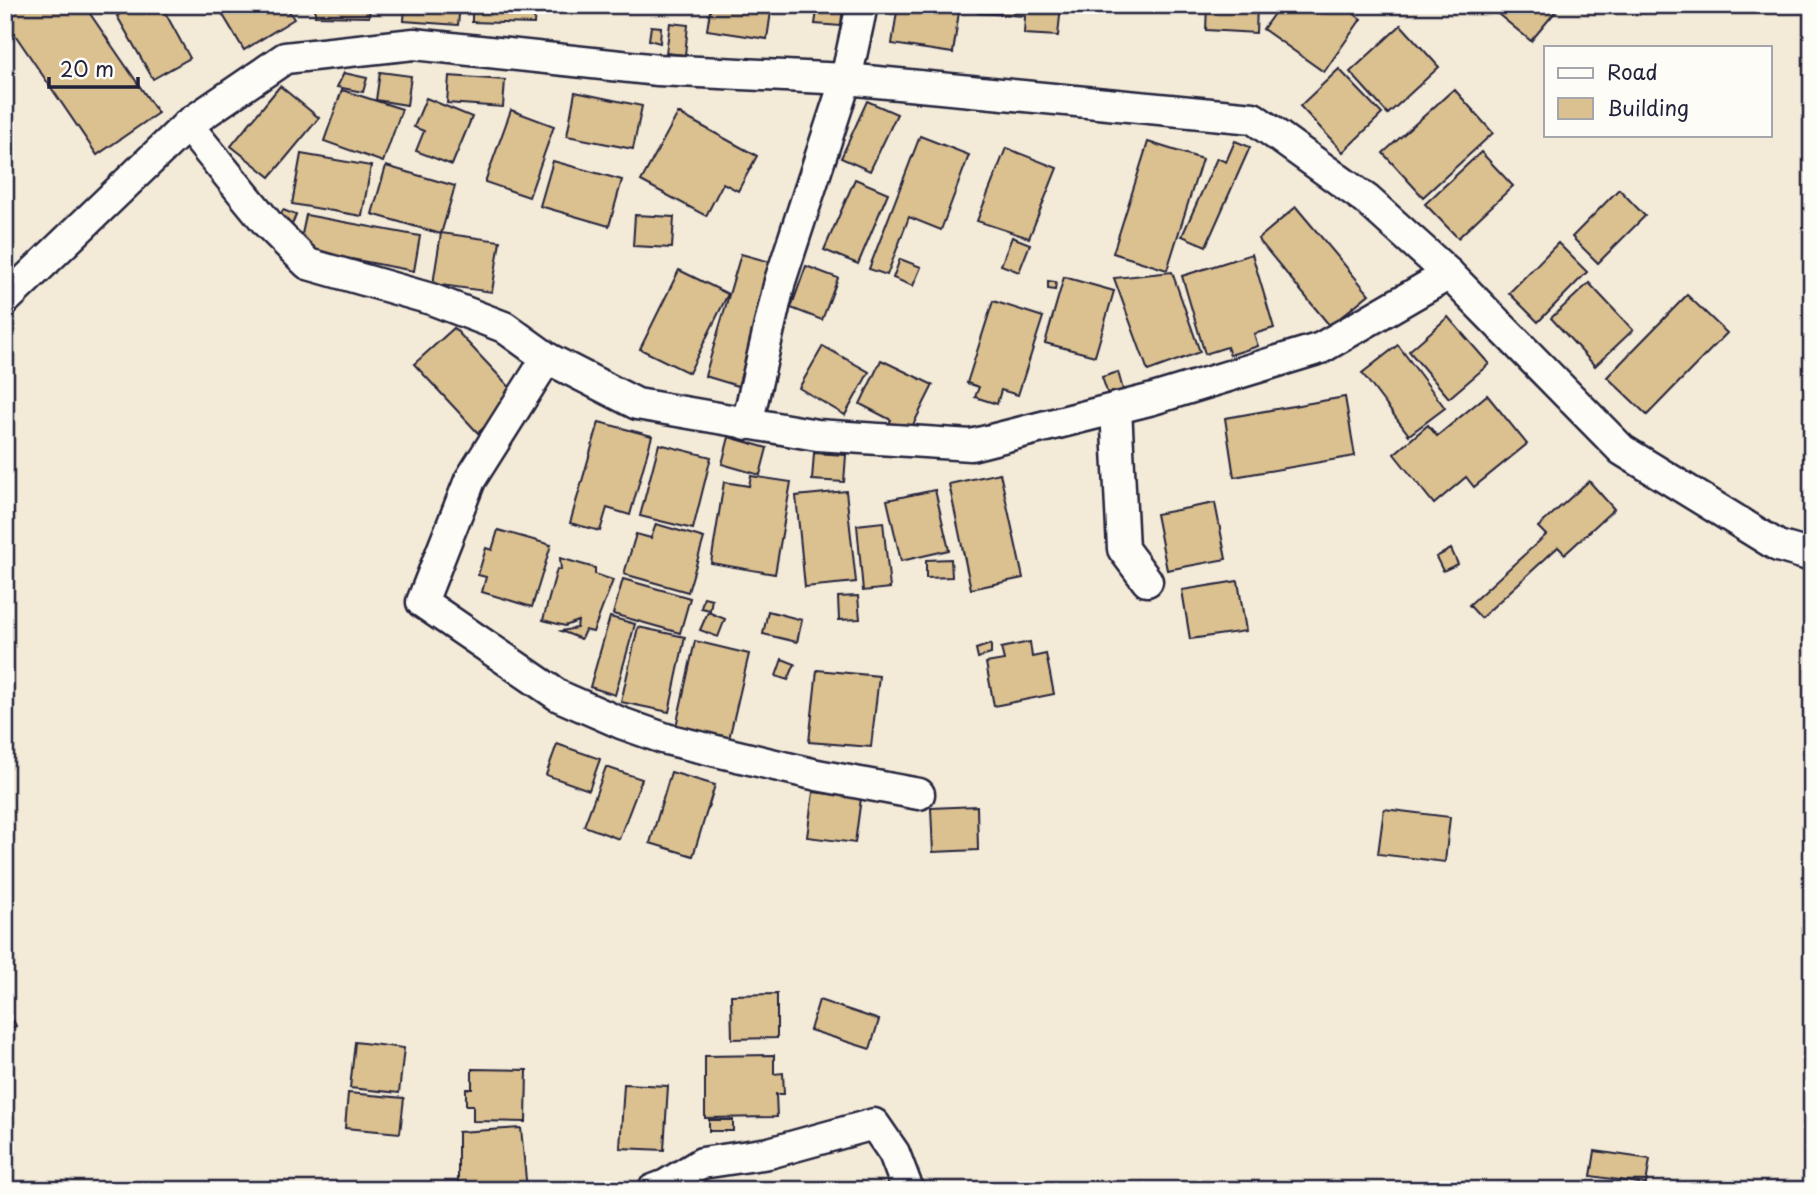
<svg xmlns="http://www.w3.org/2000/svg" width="1817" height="1195" viewBox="0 0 1817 1195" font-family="'Playpen Sans',sans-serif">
<rect width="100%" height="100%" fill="#f3ead8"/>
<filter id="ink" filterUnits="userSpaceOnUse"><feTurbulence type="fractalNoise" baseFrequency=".0143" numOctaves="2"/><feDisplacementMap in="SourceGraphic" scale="14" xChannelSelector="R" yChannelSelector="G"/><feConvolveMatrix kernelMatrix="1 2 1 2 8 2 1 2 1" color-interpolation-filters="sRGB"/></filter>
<g filter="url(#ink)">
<g fill="#dbc090" stroke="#22223b" stroke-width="2">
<polygon points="22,5 84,5 158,113 97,155 5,20"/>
<polygon points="135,5 161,5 190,58 153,79 117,16"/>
<polygon points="217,5 285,5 294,19 244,50"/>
<polygon points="315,5 370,5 369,17 315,16"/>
<polygon points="405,5 460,5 458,25 404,21"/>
<polygon points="472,5 535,5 534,24 472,22"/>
<polygon points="711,5 772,5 767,39 707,30"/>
<polygon points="795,5 843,5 841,26 815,24 817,11 795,8"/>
<polygon points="898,5 960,5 953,53 892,44"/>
<polygon points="978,5 1061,5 1058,36 1024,34 1025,16 978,13"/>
<polygon points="1207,5 1257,5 1256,33 1206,30"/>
<polygon points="1280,5 1342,5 1361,19 1324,72 1263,29"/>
<polygon points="1487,5 1561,5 1531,41"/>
<polygon points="670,23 688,25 685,55 666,53"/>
<polygon points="1401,25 1439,67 1388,114 1350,72"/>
<polygon points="651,26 661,27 660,43 649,40"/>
<polygon points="1339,69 1382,114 1343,152 1300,106"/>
<polygon points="380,72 411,76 407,105 376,100"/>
<polygon points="344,73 367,78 363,92 337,87"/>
<polygon points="449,76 505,80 503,107 447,103"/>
<polygon points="280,86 319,118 270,177 231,146"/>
<polygon points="1454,89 1493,133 1423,197 1383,153"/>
<polygon points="342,90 402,109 383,162 324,141"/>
<polygon points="575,92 642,106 633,149 567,136"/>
<polygon points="426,98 472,117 452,165 416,151 424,131 414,127"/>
<polygon points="867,101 897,114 870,171 841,158"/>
<polygon points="511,110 554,126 529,197 485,182"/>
<polygon points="678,113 757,156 738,191 723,183 706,216 641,181"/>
<polygon points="920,136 969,155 941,230 909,217 887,275 869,269"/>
<polygon points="1235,141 1250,147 1206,246 1182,236 1217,158 1226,162"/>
<polygon points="1148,142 1202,159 1167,270 1113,253"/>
<polygon points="1006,148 1057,168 1029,238 977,221"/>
<polygon points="1481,152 1513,186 1458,238 1425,204"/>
<polygon points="301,154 371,166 362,216 292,204"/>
<polygon points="553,161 622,180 609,226 540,206"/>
<polygon points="386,166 455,186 441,234 372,214"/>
<polygon points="855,179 888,193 858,264 824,250"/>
<polygon points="1619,189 1645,216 1598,263 1572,237"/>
<polygon points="1296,207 1369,294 1330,326 1258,239"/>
<polygon points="283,210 296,215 291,227 277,222"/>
<polygon points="306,215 420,236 414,271 299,249"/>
<polygon points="635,215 674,217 672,248 633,246"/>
<polygon points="441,233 500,241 492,292 433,284"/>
<polygon points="1012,237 1030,244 1019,272 1001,265"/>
<polygon points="1558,243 1587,272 1538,322 1509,293"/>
<polygon points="741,254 774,263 738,386 705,376"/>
<polygon points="1252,254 1274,328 1254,334 1258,346 1230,355 1227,347 1205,354 1182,276"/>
<polygon points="900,259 921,267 913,286 893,278"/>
<polygon points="806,266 838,278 822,320 791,308"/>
<polygon points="679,270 728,294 689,373 640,349"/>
<polygon points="1172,272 1200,352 1148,371 1114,278"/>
<polygon points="1064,277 1114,291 1095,356 1045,343"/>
<polygon points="1048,281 1056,282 1055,290 1048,289"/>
<polygon points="1589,283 1633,330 1595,366 1551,318"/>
<polygon points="1687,295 1727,333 1647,415 1607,377"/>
<polygon points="993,301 1043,317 1018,395 1001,390 997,404 975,397 979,387 967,383"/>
<polygon points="1448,317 1489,364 1449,398 1409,351"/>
<polygon points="454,328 518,396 478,433 414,364"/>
<polygon points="1398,345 1445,408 1409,435 1362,373"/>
<polygon points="823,346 869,372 845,415 799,388"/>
<polygon points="881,360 933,385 908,435 888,426 891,420 860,404"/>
<polygon points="1118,372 1124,393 1109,398 1102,377"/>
<polygon points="1487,395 1527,444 1474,487 1466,477 1434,504 1394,454 1428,425 1437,436"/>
<polygon points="1345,397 1355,456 1234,477 1225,418"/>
<polygon points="599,422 652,436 630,515 607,508 600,531 570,523"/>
<polygon points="729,437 767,448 760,475 722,464"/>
<polygon points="659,444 711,457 693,529 640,516"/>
<polygon points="814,453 846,455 844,482 812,480"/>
<polygon points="1000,473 1023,578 971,589 949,484"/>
<polygon points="751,476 791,482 775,574 711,563 724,482 749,486"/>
<polygon points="1589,481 1614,509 1565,554 1558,547 1481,618 1469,605 1546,535 1538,527"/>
<polygon points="935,490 949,550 901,561 887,500"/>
<polygon points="846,491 856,582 805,587 796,496"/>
<polygon points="1215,503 1226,559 1167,570 1156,514"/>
<polygon points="883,522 890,588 863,591 857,525"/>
<polygon points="656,524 704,538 688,592 624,574 636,534 651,538"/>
<polygon points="498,530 551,545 532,607 482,592 486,577 478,575 486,548 492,550"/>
<polygon points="1451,549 1458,564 1443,571 1436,557"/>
<polygon points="560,558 595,568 595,574 613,580 593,632 585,630 581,639 561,631 577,628 578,621 565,626 543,620 557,569 561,570"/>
<polygon points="951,559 952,577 926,578 926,560"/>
<polygon points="623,579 690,598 680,633 613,614"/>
<polygon points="1238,581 1246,631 1190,639 1182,590"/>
<polygon points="858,596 860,619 839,620 838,597"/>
<polygon points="704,597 712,599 710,610 701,608"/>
<polygon points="768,611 802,620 797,642 763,634"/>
<polygon points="708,612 725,619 718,637 700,630"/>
<polygon points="610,617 635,624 615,695 590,687"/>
<polygon points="638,627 685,637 669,712 621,702"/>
<polygon points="695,641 749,654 728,743 675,731"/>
<polygon points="1030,642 1032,657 1046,654 1054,694 994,706 986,663 1004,660 1001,648"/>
<polygon points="991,644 991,654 978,658 976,649"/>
<polygon points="782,659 795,664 788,680 776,676"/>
<polygon points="817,670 879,676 871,747 809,742"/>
<polygon points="557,744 600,759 589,790 546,775"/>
<polygon points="606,767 642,779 619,839 584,826"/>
<polygon points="671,772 715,785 693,856 650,843"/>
<polygon points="813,792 861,798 855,843 807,837"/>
<polygon points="977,806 978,850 933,852 931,808"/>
<polygon points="1384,809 1450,817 1445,862 1378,854"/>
<polygon points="777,994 777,1038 732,1039 731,995"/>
<polygon points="819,1000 879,1020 870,1049 810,1030"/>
<polygon points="10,1014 16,1026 5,1031 5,1016"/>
<polygon points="355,1042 404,1048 399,1093 350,1088"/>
<polygon points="774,1055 774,1074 783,1073 784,1094 776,1094 777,1117 705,1118 705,1056"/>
<polygon points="472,1069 527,1070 526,1122 473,1121 473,1105 466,1105 466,1089 472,1089"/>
<polygon points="624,1084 668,1086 664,1150 620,1148"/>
<polygon points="348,1093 404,1098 400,1133 345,1128"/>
<rect x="709" y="1120" width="24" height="11"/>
<polygon points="521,1128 527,1190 458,1190 458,1132"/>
<polygon points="1595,1151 1650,1159 1646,1184 1591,1176"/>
</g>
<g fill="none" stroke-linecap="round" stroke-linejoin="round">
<g stroke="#22223b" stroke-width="35">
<g id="minor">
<polyline points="187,125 268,224 308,264 431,299 504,327 547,358 637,404 817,435 971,445 1153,399 1321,348 1449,274"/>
<polyline points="5,300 187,125 285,58 414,44 658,70 846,79 1253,118 1367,200 1449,274 1622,450 1778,546 1812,556"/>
<polyline points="547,358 470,480 422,602 559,696 621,723 666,739 817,775 919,794"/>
<polyline points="1116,408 1123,549 1147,581"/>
<polyline points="747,424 780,281 846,79 862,5"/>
<polyline points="653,1190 666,1185 702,1163 769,1153 874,1124 894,1153 908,1190"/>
</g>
</g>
<use href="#minor" stroke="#fdfcf7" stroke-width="30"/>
</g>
</g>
<rect width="1817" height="1195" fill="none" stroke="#fdfcf7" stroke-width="28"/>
<rect x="14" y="14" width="1789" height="1167" fill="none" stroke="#22223b" stroke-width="2.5" filter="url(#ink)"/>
<rect x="1544" y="46" width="228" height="91" fill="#fdfcf7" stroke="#a5a5ac" stroke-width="2"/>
<rect x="1558" y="68" width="35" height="10" fill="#fdfcf7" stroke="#a5a5ac" stroke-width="2"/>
<text x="1607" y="80" font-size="21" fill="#22223b">Road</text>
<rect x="1558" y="98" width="35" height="21" fill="#dbc090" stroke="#a5a5ac" stroke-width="2"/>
<text x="1607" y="116" font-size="21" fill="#22223b">Building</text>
<path d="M49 77v10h89v-10" fill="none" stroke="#22223b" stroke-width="3.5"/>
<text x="60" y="77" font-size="21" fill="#22223b" stroke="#fdfcf7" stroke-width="5" paint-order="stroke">20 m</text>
</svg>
